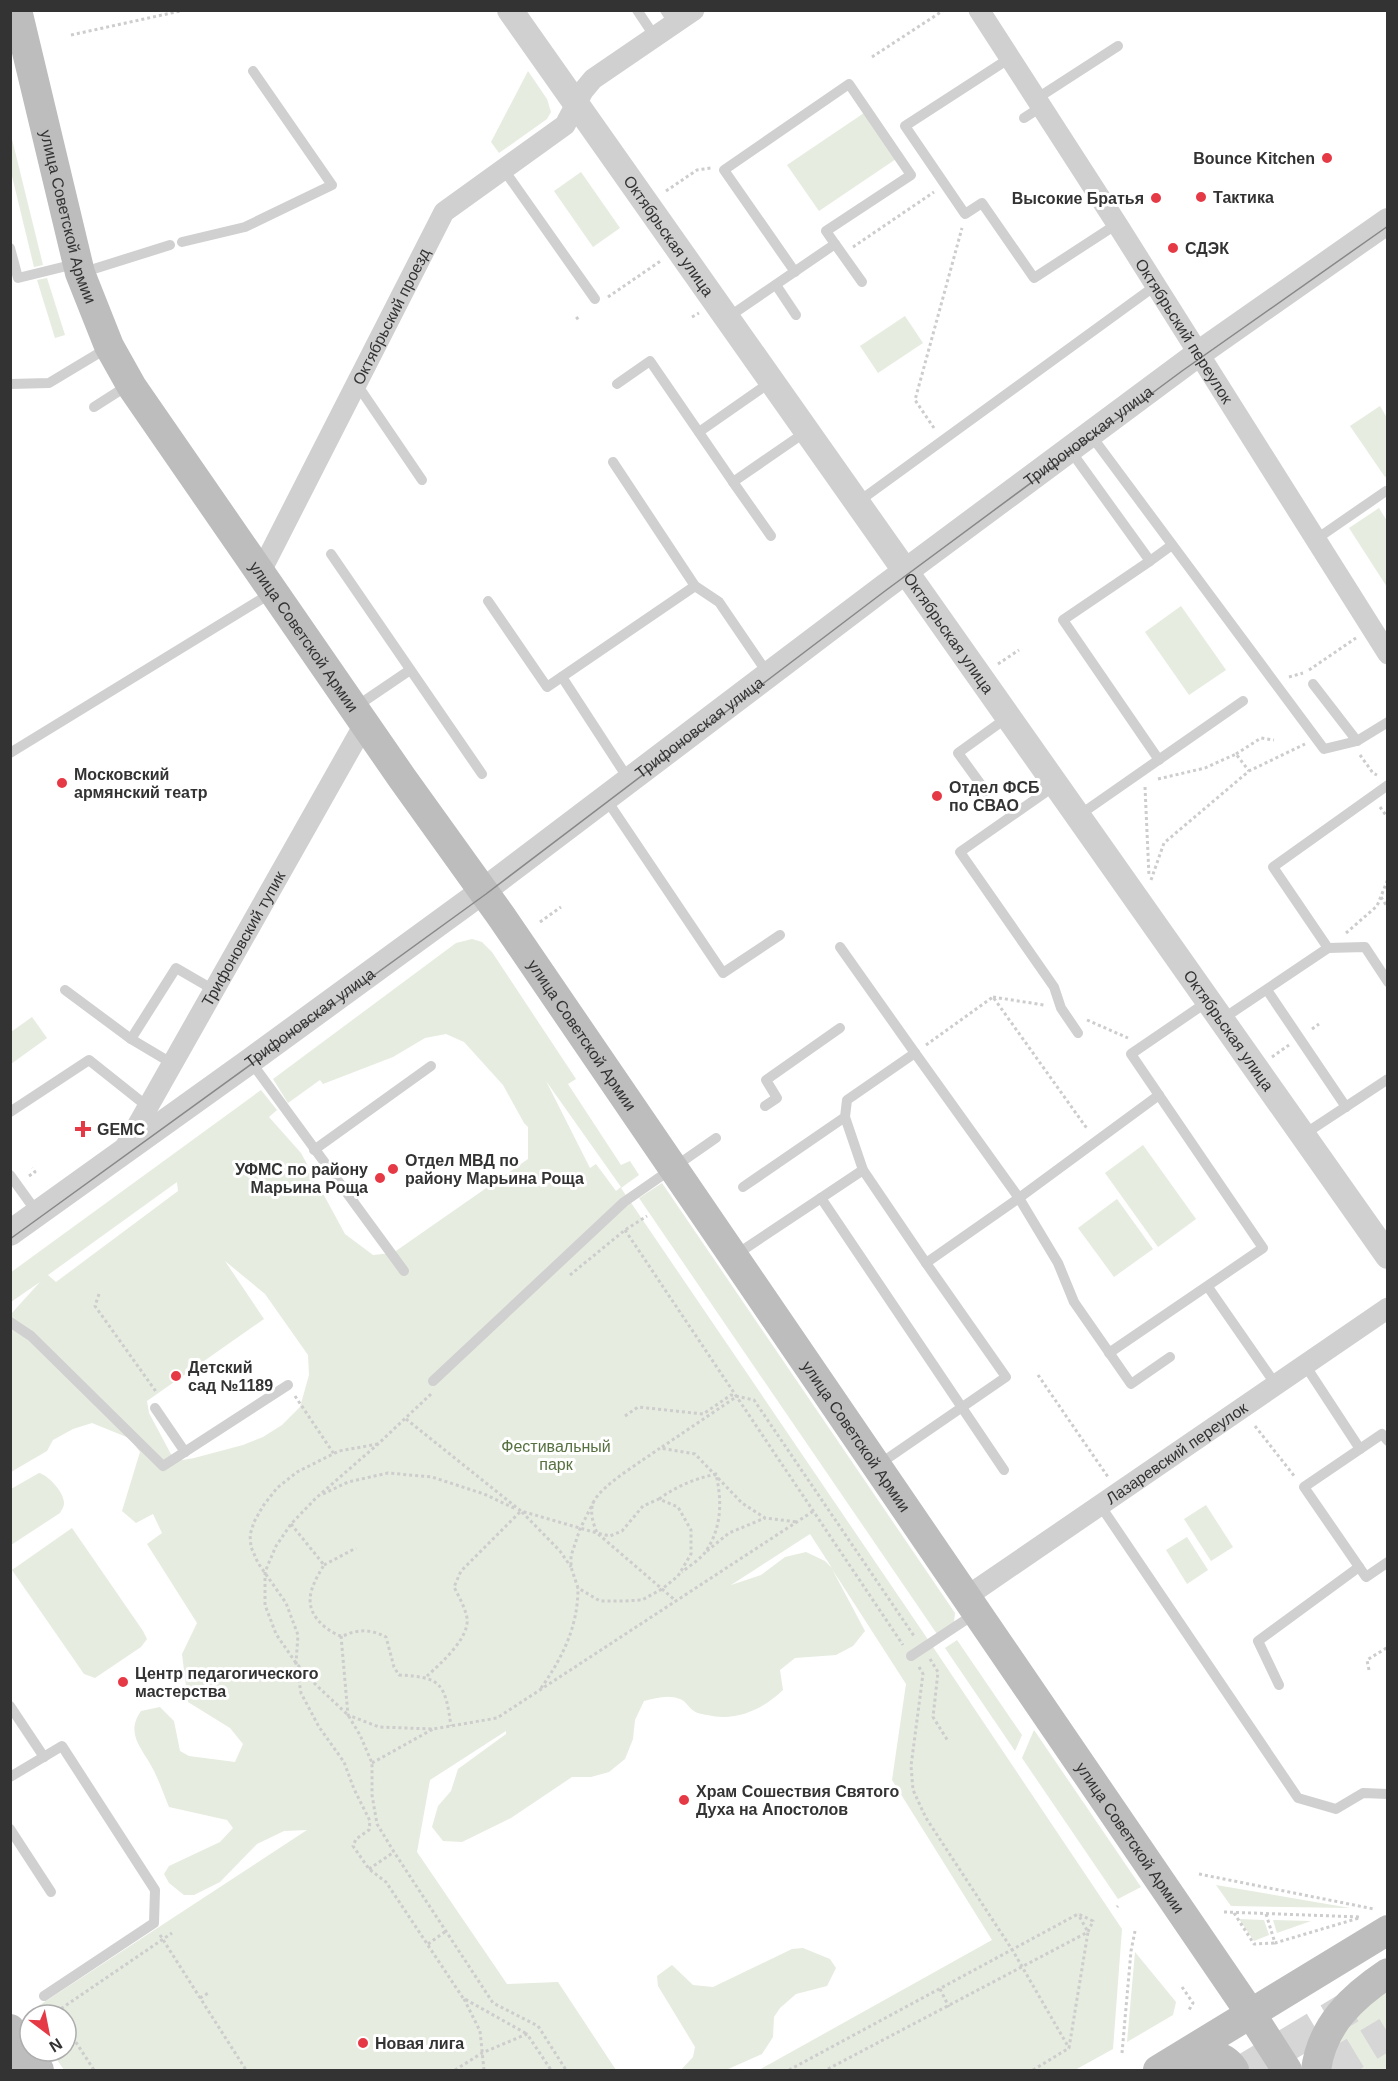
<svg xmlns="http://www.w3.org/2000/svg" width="1398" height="2081" viewBox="0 0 1398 2081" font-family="Arial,sans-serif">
<rect width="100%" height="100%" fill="#fff"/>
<g fill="#e6ecdf" fill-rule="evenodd">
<polygon points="528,71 547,99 551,112 547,119 499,153 491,142"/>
<polygon points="864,113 896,159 819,211 787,165"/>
<polygon points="10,131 43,265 34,267 11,172"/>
<polygon points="581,172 620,228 593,247 554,191"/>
<polygon points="47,278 65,335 55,338 37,280"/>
<polygon points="905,316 923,343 878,373 860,346"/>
<polygon points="1380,406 1387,418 1388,475 1385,477 1350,426"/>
<polygon points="1379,508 1387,521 1387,587 1349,528"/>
<polygon points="1181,606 1226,670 1189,695 1145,632"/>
<path d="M472 939 482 942 492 952 576 1079 568 1084 621 1165 630 1161 639 1175 621 1188 931 1644 1122 1929 1113 2049 1075 2070H759L992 1940 892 1780 906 1684 832 1569 865 1631 853 1646 836 1655 795 1658 780 1670 783 1690C763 1709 737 1722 707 1715 703 1714 698 1714 694 1711 689 1708 686 1701 680 1699 668 1694 656 1698 644 1701L635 1720 633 1739 625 1759 609 1772 591 1777H572L511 1818 462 1842 443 1841 432 1827 438 1806 451 1791 458 1769 506 1734V1731L430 1780 417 1852 507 1984 558 1982 616 2070H64L51 2051H66V2015H30V2021L26 2014 307 1830 284 1831 257 1844 220 1882 194 1895H184L169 1883 164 1874 169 1866 220 1842 233 1828 227 1820 169 1807C164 1795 160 1783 154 1771 144 1750 124 1735 141 1711L160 1707 174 1721 180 1751 189 1756 235 1762 243 1744 230 1728 188 1702 182 1654 197 1623 147 1544 162 1533 153 1514 136 1523 122 1511 140 1452 129 1438 92 1423 73 1429 53 1440 47 1451 11 1472V1314L40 1282 11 1302 10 1273 261 1090 277 1110 269 1117 301 1153 345 1234 373 1255 393 1253 528 1159V1127L524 1123 503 1085 464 1042 446 1034 425 1038 393 1057 323 1084 320 1080 288 1103 273 1079 456 943ZM546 1081 621 1187 616 1191 596 1164 590 1168ZM177 1182 178 1191 56 1282 48 1275ZM225 1261 265 1294 308 1355 309 1375 300 1407 282 1425 263 1437 243 1445 194 1458 183 1460 173 1458 149 1413 147 1401 264 1319ZM810 1534 832 1568 825 1561 806 1552 785 1557 761 1575 731 1585Z"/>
<polygon points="32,1017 47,1038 11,1064 11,1032"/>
<polygon points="1143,1145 1196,1219 1158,1247 1105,1173"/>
<polygon points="662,1183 955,1613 954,1622 937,1634 639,1198"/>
<polygon points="1117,1199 1153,1249 1114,1277 1078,1228"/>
<path d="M39 1473C48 1475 64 1492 64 1503 64 1507 62 1509 60 1513L11 1545V1489Z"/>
<polygon points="1206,1505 1233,1547 1211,1561 1184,1519"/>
<polygon points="72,1528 143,1631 147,1639 141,1647 95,1678 84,1674 12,1570"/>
<polygon points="1187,1537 1208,1570 1187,1584 1166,1550"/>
<polygon points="957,1640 1022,1735 1015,1751 945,1648"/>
<polygon points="1034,1730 1141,1887 1118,1899 1022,1758"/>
<polygon points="1216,1885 1350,1908 1231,1906"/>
<polygon points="1239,1919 1264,1920 1269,1935 1254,1941"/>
<polygon points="1273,1920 1311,1921 1277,1933"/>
<polygon points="803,1948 830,1959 836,1968 827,1986 796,1994 780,2008 774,2017 773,2037 762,2054 726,2070 681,2070 693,2057 695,2047 658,1986 657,1976 672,1965 693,1985 713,1987 792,1949"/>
<polygon points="1135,1952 1176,2002 1173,2015 1127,2042"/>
<polygon points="1387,1990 1387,2070 1327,2070 1334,2050 1351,2020"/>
</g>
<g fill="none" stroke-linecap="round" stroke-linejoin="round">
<g stroke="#d6d6d6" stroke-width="33" stroke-dasharray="33 16" stroke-linecap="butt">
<polyline points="1245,2070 1350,2007"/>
<polyline points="1327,2070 1388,2033"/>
</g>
<g stroke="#cdcdcd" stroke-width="3" stroke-dasharray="3 3" stroke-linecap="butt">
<polyline points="71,35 185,10"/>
<polyline points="872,57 944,10"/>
<polyline points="666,191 697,170 711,168"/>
<polyline points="853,247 934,192"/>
<polyline points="608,297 662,260"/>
<polyline points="692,317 699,313"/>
<polyline points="576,319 580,316"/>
<polyline points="934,428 915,400 962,228"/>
<polyline points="998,664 1019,650"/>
<polyline points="1309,670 1356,638"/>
<polyline points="1289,677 1303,673"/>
<polyline points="1236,754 1261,738 1274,740"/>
<polyline points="1360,755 1373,773 1377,775"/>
<polyline points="1158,779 1205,768 1236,754 1249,771"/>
<polyline points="1145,787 1149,876"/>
<polyline points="1380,807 1388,818"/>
<polyline points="1151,880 1164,843 1249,771 1305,744"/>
<polyline points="1381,897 1388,908"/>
<polyline points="540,922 561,907"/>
<polyline points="1346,933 1377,906 1388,879"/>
<polyline points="993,997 1044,1005"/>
<polyline points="1087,1020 1128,1038"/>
<polyline points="1312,1029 1319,1024"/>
<polyline points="926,1045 993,997 1088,1130"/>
<polyline points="1272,1057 1289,1045"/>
<polyline points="29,1176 35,1172 32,1168"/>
<polyline points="625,1230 903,1645"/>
<polyline points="570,1275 625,1230 647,1216"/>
<polyline points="99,1294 95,1306 157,1393"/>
<polyline points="1038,1375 1108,1477"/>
<polyline points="431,1394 378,1444 316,1498 291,1524 276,1546 265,1572 265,1605 276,1634 296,1663 314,1683 348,1715 360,1735 372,1763 372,1795 377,1824 394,1852 493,2003 538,2026 566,2070"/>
<polyline points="295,1396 334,1454"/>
<polyline points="625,1416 638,1407 703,1414 731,1395 754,1400 914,1636"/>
<polyline points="406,1419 521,1511 597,1533 676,1601"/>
<polyline points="1255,1426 1295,1477"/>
<polyline points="378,1444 339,1451 297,1472 277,1488 263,1506 254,1522 250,1535 251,1547 258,1563 286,1603 298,1635 296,1663 301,1693 319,1727 344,1762 354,1789 370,1821 369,1830 356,1839 353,1846 369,1869 386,1882 463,1998 527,2034"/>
<polyline points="662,1447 736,1397"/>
<polyline points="323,1494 348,1482 388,1473 432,1477 484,1494 516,1509"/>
<path d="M659 1499C677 1486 694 1479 716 1474 722 1501 722 1527 706 1551 701 1559 689 1566 682 1572"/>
<path d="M594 1501 580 1529 571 1556V1567L578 1588 600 1601H624L642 1600 662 1589 678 1576 691 1554V1530L678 1507 659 1499 643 1506 622 1531 610 1536 597 1533C593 1523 589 1511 594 1501 603 1484 644 1460 660 1448L695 1454 742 1503 765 1518 797 1522"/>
<polyline points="522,1512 560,1551 571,1567"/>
<path d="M291 1524 324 1565C310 1588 301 1607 325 1627 329 1630 336 1635 341 1636 345 1636 351 1632 355 1632 366 1629 376 1632 386 1637L394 1667 399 1675C442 1677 445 1684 451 1726"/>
<polyline points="707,1551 729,1533 765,1518"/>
<polyline points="324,1565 356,1548"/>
<polyline points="341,1636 348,1715 379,1727 433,1729 497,1718 815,1510"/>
<polyline points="930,1659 938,1672 933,1717 948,1741"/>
<polyline points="919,1667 923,1674 911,1766 913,1790 926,1818 1013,1951 1069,2048"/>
<polyline points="1369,1670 1367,1660 1388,1647"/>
<path d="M427 1676C440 1664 470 1638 467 1618 465 1607 459 1597 454 1587L461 1571 521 1511"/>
<path d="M541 1688C563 1657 578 1626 578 1588"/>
<polyline points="372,1763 433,1729"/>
<polyline points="369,1869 394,1852"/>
<polyline points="1199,1874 1374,1909"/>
<polyline points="1117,1907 1118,1906"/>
<polyline points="1224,1912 1361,1917"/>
<polyline points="1234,1913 1254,1944 1275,1943"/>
<polyline points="1266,1914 1275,1943 1359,1918"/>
<polyline points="160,1935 246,2070"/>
<polyline points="428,1944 446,1931"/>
<polyline points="1182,1987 1193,2003 1189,2010"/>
<polyline points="940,1989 949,2007"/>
<polyline points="200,1998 210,1992"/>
<polyline points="464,1999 480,2031 484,2070"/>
<polyline points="61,2015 62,2008 172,1933"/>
<polyline points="66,2027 94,2070"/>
<polyline points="1122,2053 1131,1951 1135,1931"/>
<polyline points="455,2070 482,2053 527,2034 551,2070"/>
<polyline points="789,2070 1078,1914 1093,1921 1088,1932 826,2070"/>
<polyline points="1033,2070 1069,2048 1088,1932 1078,1914"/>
</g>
<g stroke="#d0d0d0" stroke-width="10">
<polyline points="637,10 655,37"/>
<polyline points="665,10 674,24"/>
<polyline points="1010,58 905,126 965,214 982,203 1034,278 1117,224"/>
<polyline points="1036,99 1118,46"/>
<polyline points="1024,118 1041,107"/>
<polyline points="504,170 595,299"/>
<polyline points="182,242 245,227 332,185 253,71"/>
<polyline points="10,248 18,278 75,264"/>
<polyline points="795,272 724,170 849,84 911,175 826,231 835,244"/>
<polyline points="81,273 170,245"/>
<polyline points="776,285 796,315"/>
<polyline points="727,318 835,244 862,282"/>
<polyline points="356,383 422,480"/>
<polyline points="10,384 49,383 109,347"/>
<polyline points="617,384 650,361 733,482 807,431"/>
<polyline points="94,407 130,384"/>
<polyline points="699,432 772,381"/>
<polyline points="1090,434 1324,749 1357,741 1388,722"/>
<polyline points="1070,450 1150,561 1063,620 1159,760"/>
<polyline points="613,462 695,586 719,602 768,674"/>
<polyline points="733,482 771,536"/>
<polyline points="858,502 1155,286"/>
<polyline points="1315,540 1386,491"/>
<polyline points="331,554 482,774"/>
<polyline points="1150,561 1172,545"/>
<polyline points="488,601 547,687 695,586"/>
<polyline points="562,677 629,780"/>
<polyline points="1313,684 1357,741"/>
<polyline points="354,708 410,670"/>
<polyline points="10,753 273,592"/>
<polyline points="1056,785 960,852 1054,987 1061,1008 1078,1033"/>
<polyline points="987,793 958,753 1008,717"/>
<polyline points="606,799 723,973 780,935"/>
<polyline points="1078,816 1243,701"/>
<polyline points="840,947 915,1053"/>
<polyline points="1328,948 1365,947 1388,982"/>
<polyline points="65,990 131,1039"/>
<polyline points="1267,990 1346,1107"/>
<polyline points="1221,1020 1328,948 1273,867 1388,785"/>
<polyline points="251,1062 404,1271"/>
<polyline points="173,1064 131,1039 176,968 214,990"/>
<polyline points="765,1106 777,1098 766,1080 840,1028"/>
<polyline points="10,1112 89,1060 148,1107"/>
<polyline points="845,1117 863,1170 926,1263 1019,1198 1058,1263 1074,1302 1131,1384 1170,1357"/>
<polyline points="1303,1135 1388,1079"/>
<polyline points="314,1150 431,1066"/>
<polyline points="10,1175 38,1214"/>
<polyline points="743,1187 845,1117 847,1100 915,1053 1019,1198 1159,1095"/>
<polyline points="821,1198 863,1170"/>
<polyline points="734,1256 821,1198 1004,1470"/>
<polyline points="1208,1287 1276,1385"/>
<polyline points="10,1322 31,1336 163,1466 288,1385"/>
<polyline points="1109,1353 1263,1248 1131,1054 1207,1002"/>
<polyline points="1305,1365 1360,1449"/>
<polyline points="433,1381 624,1202 716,1138"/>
<polyline points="155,1408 185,1452"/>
<polyline points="1388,1441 1382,1434 1304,1487 1366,1577 1388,1562"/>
<polyline points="878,1465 1006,1377 926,1263"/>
<polyline points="1100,1505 1298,1798 1336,1809 1363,1793 1388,1794"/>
<polyline points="911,1656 976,1613"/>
<polyline points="1279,1685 1258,1641 1359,1567"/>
<polyline points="10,1706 44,1757"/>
<polyline points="10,1777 62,1746 155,1890 154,1923 44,1996"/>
<polyline points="10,1829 51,1892"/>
</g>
<g stroke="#d0d0d0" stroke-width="21">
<path id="s1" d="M979 10 1117 224 1388 654"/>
<path id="s2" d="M260 573 444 212 565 125 583 91 593 79 694 10"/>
<path id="s3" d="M123 1151 365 723"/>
<path id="s4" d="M966 1597 1388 1308"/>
</g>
<g stroke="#d0d0d0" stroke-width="26">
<path id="s5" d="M510 10 1388 1256"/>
<path id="s6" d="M10 1233 250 1061 483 891 883 588 1198 354 1388 221"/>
</g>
<g stroke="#bdbdbd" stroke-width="30">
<path id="s7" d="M17 10 80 273 109 346 132 387 402 778 501 916 1251 2014 1287 2070"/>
<polyline points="10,2029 39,2070"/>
<path d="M1181 2061C1201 2055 1221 2050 1234 2070"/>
<polyline points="10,2068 12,2070"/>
<polyline points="1158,2070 1388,1930"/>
<path d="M1316 2070C1322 2025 1352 1997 1388 1973"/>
</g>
<polyline stroke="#888" stroke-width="1.5" points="10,1239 486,894 885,591 1182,371 1388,226"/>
</g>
<g fill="#e63946" stroke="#fff" stroke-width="2">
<circle cx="1327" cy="158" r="6"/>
<circle cx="1201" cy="197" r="6"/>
<circle cx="1156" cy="198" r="6"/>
<circle cx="1173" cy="248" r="6"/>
<circle cx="62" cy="783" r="6"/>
<circle cx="937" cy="796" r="6"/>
<path d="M80 1120h6v6h6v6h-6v6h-6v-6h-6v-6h6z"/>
<circle cx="393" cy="1169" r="6"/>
<circle cx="380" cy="1178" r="6"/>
<circle cx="176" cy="1376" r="6"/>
<circle cx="123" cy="1682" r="6"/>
<circle cx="684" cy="1800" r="6"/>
<circle cx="363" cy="2043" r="6"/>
</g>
<g text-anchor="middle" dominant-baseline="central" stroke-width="6" stroke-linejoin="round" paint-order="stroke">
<g font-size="16" font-weight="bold" fill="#333" stroke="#fff" text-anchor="start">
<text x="1315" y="158" text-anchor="end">Bounce Kitchen</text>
<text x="1213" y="197">Тактика</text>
<text x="1144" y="198" text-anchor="end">Высокие Братья</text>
<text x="1185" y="248">СДЭК</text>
<text x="74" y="774">Московский<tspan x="74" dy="18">армянский театр</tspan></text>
<text x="949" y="787">Отдел ФСБ<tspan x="949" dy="18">по СВАО</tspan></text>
<text x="97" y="1129">GEMC</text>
<text x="405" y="1160">Отдел МВД по<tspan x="405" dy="18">району Марьина Роща</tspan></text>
<text x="368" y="1169" text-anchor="end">УФМС по району<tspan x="368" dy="18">Марьина Роща</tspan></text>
<text x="188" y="1367">Детский<tspan x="188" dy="18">сад №1189</tspan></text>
<text x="135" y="1673">Центр педагогического<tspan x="135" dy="18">мастерства</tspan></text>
<text x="696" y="1791">Храм Сошествия Святого<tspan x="696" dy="18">Духа на Апостолов</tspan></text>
<text x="375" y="2043">Новая лига</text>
</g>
<g font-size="16" fill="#333" stroke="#fff">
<text stroke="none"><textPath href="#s7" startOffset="213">улица Советской Армии</textPath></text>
<text stroke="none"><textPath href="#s5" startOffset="276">Октябрьская улица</textPath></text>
<text stroke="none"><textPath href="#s2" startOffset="288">Октябрьский проезд</textPath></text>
<text stroke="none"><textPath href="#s1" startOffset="381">Октябрьский переулок</textPath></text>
<text stroke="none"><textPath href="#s6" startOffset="1341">Трифоновская улица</textPath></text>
<text stroke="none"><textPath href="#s5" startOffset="762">Октябрьская улица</textPath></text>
<text stroke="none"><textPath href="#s7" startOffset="699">улица Советской Армии</textPath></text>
<text stroke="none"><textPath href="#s6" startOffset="855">Трифоновская улица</textPath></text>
<text stroke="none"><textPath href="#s3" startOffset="244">Трифоновский тупик</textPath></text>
<text stroke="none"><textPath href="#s6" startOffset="369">Трифоновская улица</textPath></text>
<text stroke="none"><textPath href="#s5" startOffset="1248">Октябрьская улица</textPath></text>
<text stroke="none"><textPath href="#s7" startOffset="1185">улица Советской Армии</textPath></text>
<text stroke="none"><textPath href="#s7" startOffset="1671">улица Советской Армии</textPath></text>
<text stroke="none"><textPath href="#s4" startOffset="255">Лазаревский переулок</textPath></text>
<text stroke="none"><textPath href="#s7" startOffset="2157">улица Советской Армии</textPath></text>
</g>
<g font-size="16" fill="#56703f" stroke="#fff">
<text x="556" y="1446">Фестивальный<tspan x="556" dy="18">парк</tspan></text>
</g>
</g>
<rect width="1398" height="2081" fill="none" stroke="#333333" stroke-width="24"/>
<g transform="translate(48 2033) rotate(148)"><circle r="28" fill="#ffffff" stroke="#adadad" stroke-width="1.5"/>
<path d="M0-4.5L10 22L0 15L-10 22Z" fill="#e63946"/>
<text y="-9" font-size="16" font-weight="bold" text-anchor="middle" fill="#333333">N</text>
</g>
</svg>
